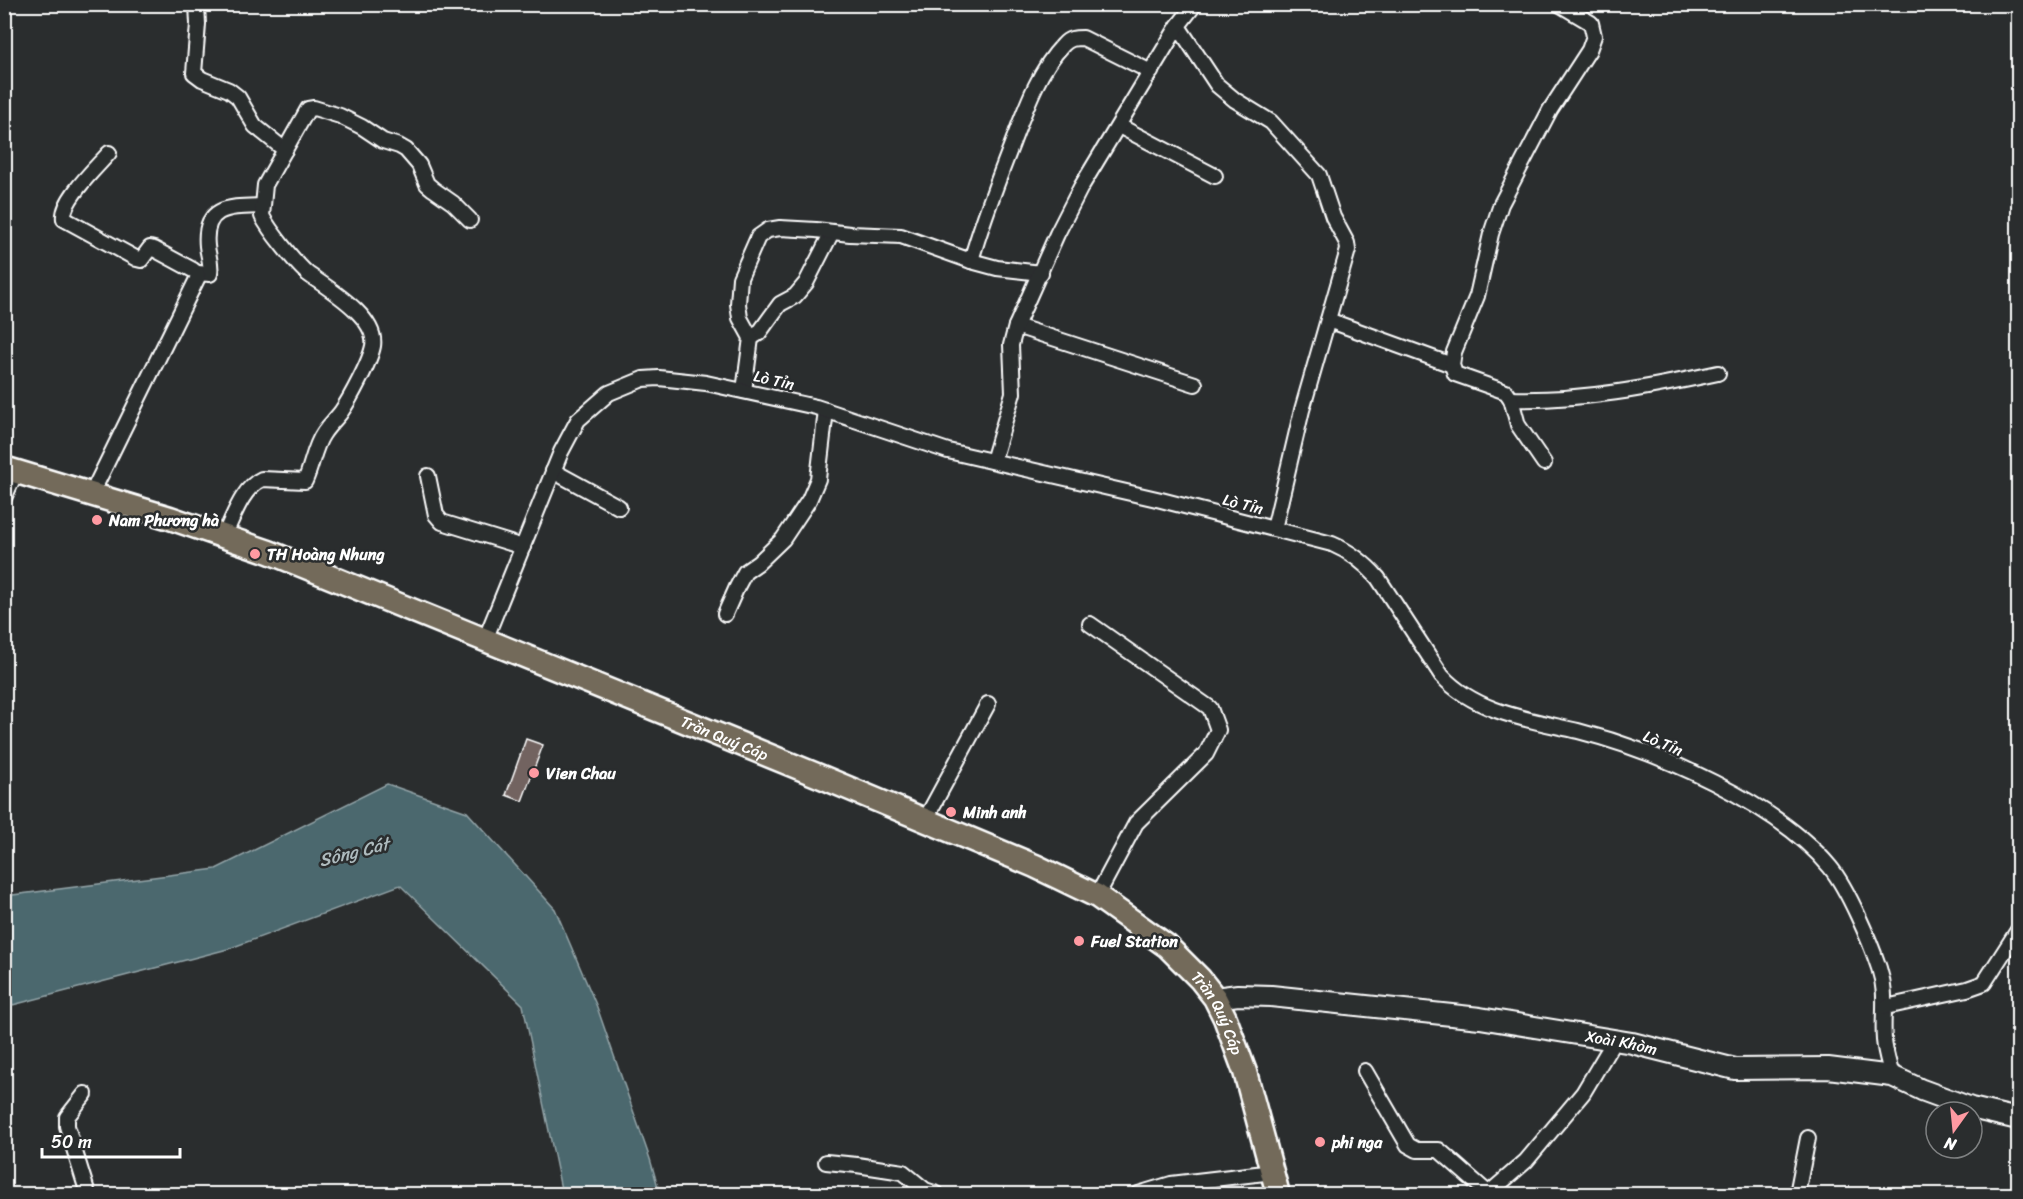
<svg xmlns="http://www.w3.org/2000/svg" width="2023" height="1199" viewBox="0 0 2023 1199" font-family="Sriracha,sans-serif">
<rect width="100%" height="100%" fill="#2a2d2e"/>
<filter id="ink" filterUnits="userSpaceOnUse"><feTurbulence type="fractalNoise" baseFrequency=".0167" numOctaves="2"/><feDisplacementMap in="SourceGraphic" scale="12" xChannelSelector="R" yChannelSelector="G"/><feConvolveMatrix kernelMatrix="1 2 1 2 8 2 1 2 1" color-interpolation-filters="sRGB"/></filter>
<g filter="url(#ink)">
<polygon fill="#4b686e" stroke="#93a4a8" stroke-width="1.5" points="387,784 467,812 555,909 597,1007 650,1159 660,1194 562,1194 523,1005 400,885 228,949 5,1007 5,896 216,869"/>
<polygon fill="#726361" stroke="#fff" stroke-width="1.5" points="526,739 543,745 522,801 506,795"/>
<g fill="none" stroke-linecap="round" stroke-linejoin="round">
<g stroke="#fff" stroke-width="18">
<g id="street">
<polyline points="197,4 198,24 194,73 202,79 229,90 238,97 255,126 285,150"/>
<polyline points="1178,26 1217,85 1235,100 1271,122 1319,175 1333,217 1347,243 1348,250 1302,410 1274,529"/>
<polyline points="1119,126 1215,176"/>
<path d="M971 261C982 221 997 183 1012 144 1025 110 1038 71 1063 45 1069 38 1075 38 1083 38L1151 72"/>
<path d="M197 273 210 274C212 264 208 256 207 246 203 205 231 207 262 206"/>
<polyline points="1328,320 1452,365"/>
<polyline points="1016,326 1195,384"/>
<polyline points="751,338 759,333 780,304 795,296 806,283 832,232"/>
<polyline points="744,391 751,338 740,318 738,304 740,278 758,237 768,230 780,228 816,230 850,234 901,236 971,261 997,268 1041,273"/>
<path d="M1511 399C1582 401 1649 388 1718 373"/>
<polyline points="993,461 1013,393 1011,345 1016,326 1057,234 1081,187 1178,26 1195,4"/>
<polyline points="1544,463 1518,425 1511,399 1506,392 1455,374 1452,365 1454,352 1477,296 1491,234 1501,204 1550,110 1589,50 1594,36 1591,23 1559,4"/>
<polyline points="553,471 619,507"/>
<polyline points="428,476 436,515 442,522 523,547"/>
<path d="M91 495 198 277 197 273 193 270 154 249 150 248 141 260 137 259 64 219C61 200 97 167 109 153"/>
<polyline points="4,498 16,472"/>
<path d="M224 536C233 518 242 488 262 479L305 481C312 466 314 447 323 434 328 426 335 420 341 412 350 399 370 362 373 346 378 317 327 288 308 274 296 264 269 230 262 216L265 185 308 109 314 108 340 116 362 127 383 141 399 146 406 150 419 165 427 184 433 189 453 203 470 220"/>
<polyline points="725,614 737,587 745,572 758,563 783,539 809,500 818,479 826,410"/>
<polyline points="1090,624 1210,708 1218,730 1206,754 1136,823 1097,896"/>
<path d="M485 640 561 452 578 420 609 393 643 379 659 378 706 383 816 407 948 451 1161 500 1332 544C1351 552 1364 562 1378 578L1442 676C1476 713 1531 720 1578 731 1657 751 1777 803 1830 867 1848 889 1870 941 1879 968 1888 995 1882 1014 1884 1040 1885 1052 1889 1064 1892 1076"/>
<polyline points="925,820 988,704"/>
<polyline points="1886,1007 1967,989 1984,983 2018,930"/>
<polyline points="1365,1071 1408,1145 1417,1150 1439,1150 1489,1194"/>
<polyline points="85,1094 67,1117 67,1126 88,1194"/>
<polyline points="826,1162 857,1165 903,1172 925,1190 937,1194"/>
<polyline points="1138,1194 1171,1184 1273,1172"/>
<polyline points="1488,1194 1526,1161 1583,1093 1614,1041"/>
<polyline points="1797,1194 1808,1138"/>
</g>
</g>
<g stroke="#fff" stroke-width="24">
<g id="secondary">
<path id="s1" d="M1215 998 1238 995 1271 996 1480 1018 1632 1043 1735 1069 1828 1068 1892 1076 1922 1090 1971 1108 2018 1119"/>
</g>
</g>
<g stroke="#fff" stroke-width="27">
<g id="primary">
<path id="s2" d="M4 468 170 518 269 552 824 778 1035 866 1097 896 1167 946 1200 979 1215 998 1225 1018 1245 1072 1278 1194"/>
</g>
</g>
<use href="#street" stroke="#2a2d2e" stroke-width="14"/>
<use href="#secondary" stroke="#2a2d2e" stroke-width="20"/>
<use href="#primary" stroke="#736b5a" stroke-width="22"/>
</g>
</g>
<g fill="#ff9aa2" stroke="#2a2d2e" stroke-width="2">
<circle cx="97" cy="520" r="6"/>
<circle cx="255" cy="554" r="6"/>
<circle cx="534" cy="773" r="6"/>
<circle cx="951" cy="812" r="6"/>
<circle cx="1079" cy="941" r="6"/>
<circle cx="1320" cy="1142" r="6"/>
</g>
<g text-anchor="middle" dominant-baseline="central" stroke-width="5" stroke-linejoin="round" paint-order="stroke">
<g font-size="16" fill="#fff" stroke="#2a2d2e">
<text transform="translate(774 380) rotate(13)">Lò Tỉn</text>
<text transform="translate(1243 504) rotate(14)">Lò Tỉn</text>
<text stroke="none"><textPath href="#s2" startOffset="770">Trần Quý Cáp</textPath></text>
<text transform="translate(1663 743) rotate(23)">Lò Tỉn</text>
<text stroke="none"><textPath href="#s2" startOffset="1346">Trần Quý Cáp</textPath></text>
<text stroke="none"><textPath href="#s1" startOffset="410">Xoài Khòm</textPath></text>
</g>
<g font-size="16" font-weight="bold" fill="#fff" stroke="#2a2d2e" text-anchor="start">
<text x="109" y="520">Nam Phương hà</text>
<text x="267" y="554">TH Hoàng Nhung</text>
<text x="546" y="773">Vien Chau</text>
<text x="963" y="812">Minh anh</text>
<text x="1091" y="941">Fuel Station</text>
<text x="1332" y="1142">phi nga</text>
</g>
<g font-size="18" font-style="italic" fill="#aebbbe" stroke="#2a2d2e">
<text transform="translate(354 852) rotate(-14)">Sông Cát</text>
</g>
</g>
<rect width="2023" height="1199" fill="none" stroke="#2a2d2e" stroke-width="24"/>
<rect x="12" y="12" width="1999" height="1175" fill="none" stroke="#fff" stroke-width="2" filter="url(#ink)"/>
<g transform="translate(1954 1130) rotate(195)"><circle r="28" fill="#2a2d2e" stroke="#7f8182" stroke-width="1.5"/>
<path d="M0-4.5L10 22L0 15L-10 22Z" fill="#ff9aa2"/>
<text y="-9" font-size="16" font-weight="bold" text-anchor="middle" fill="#ffffff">N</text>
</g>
<path d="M42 1148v9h138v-9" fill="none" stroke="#ffffff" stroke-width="3"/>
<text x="51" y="1148" font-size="18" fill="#ffffff" stroke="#2a2d2e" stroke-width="4.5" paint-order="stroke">50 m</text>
</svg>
